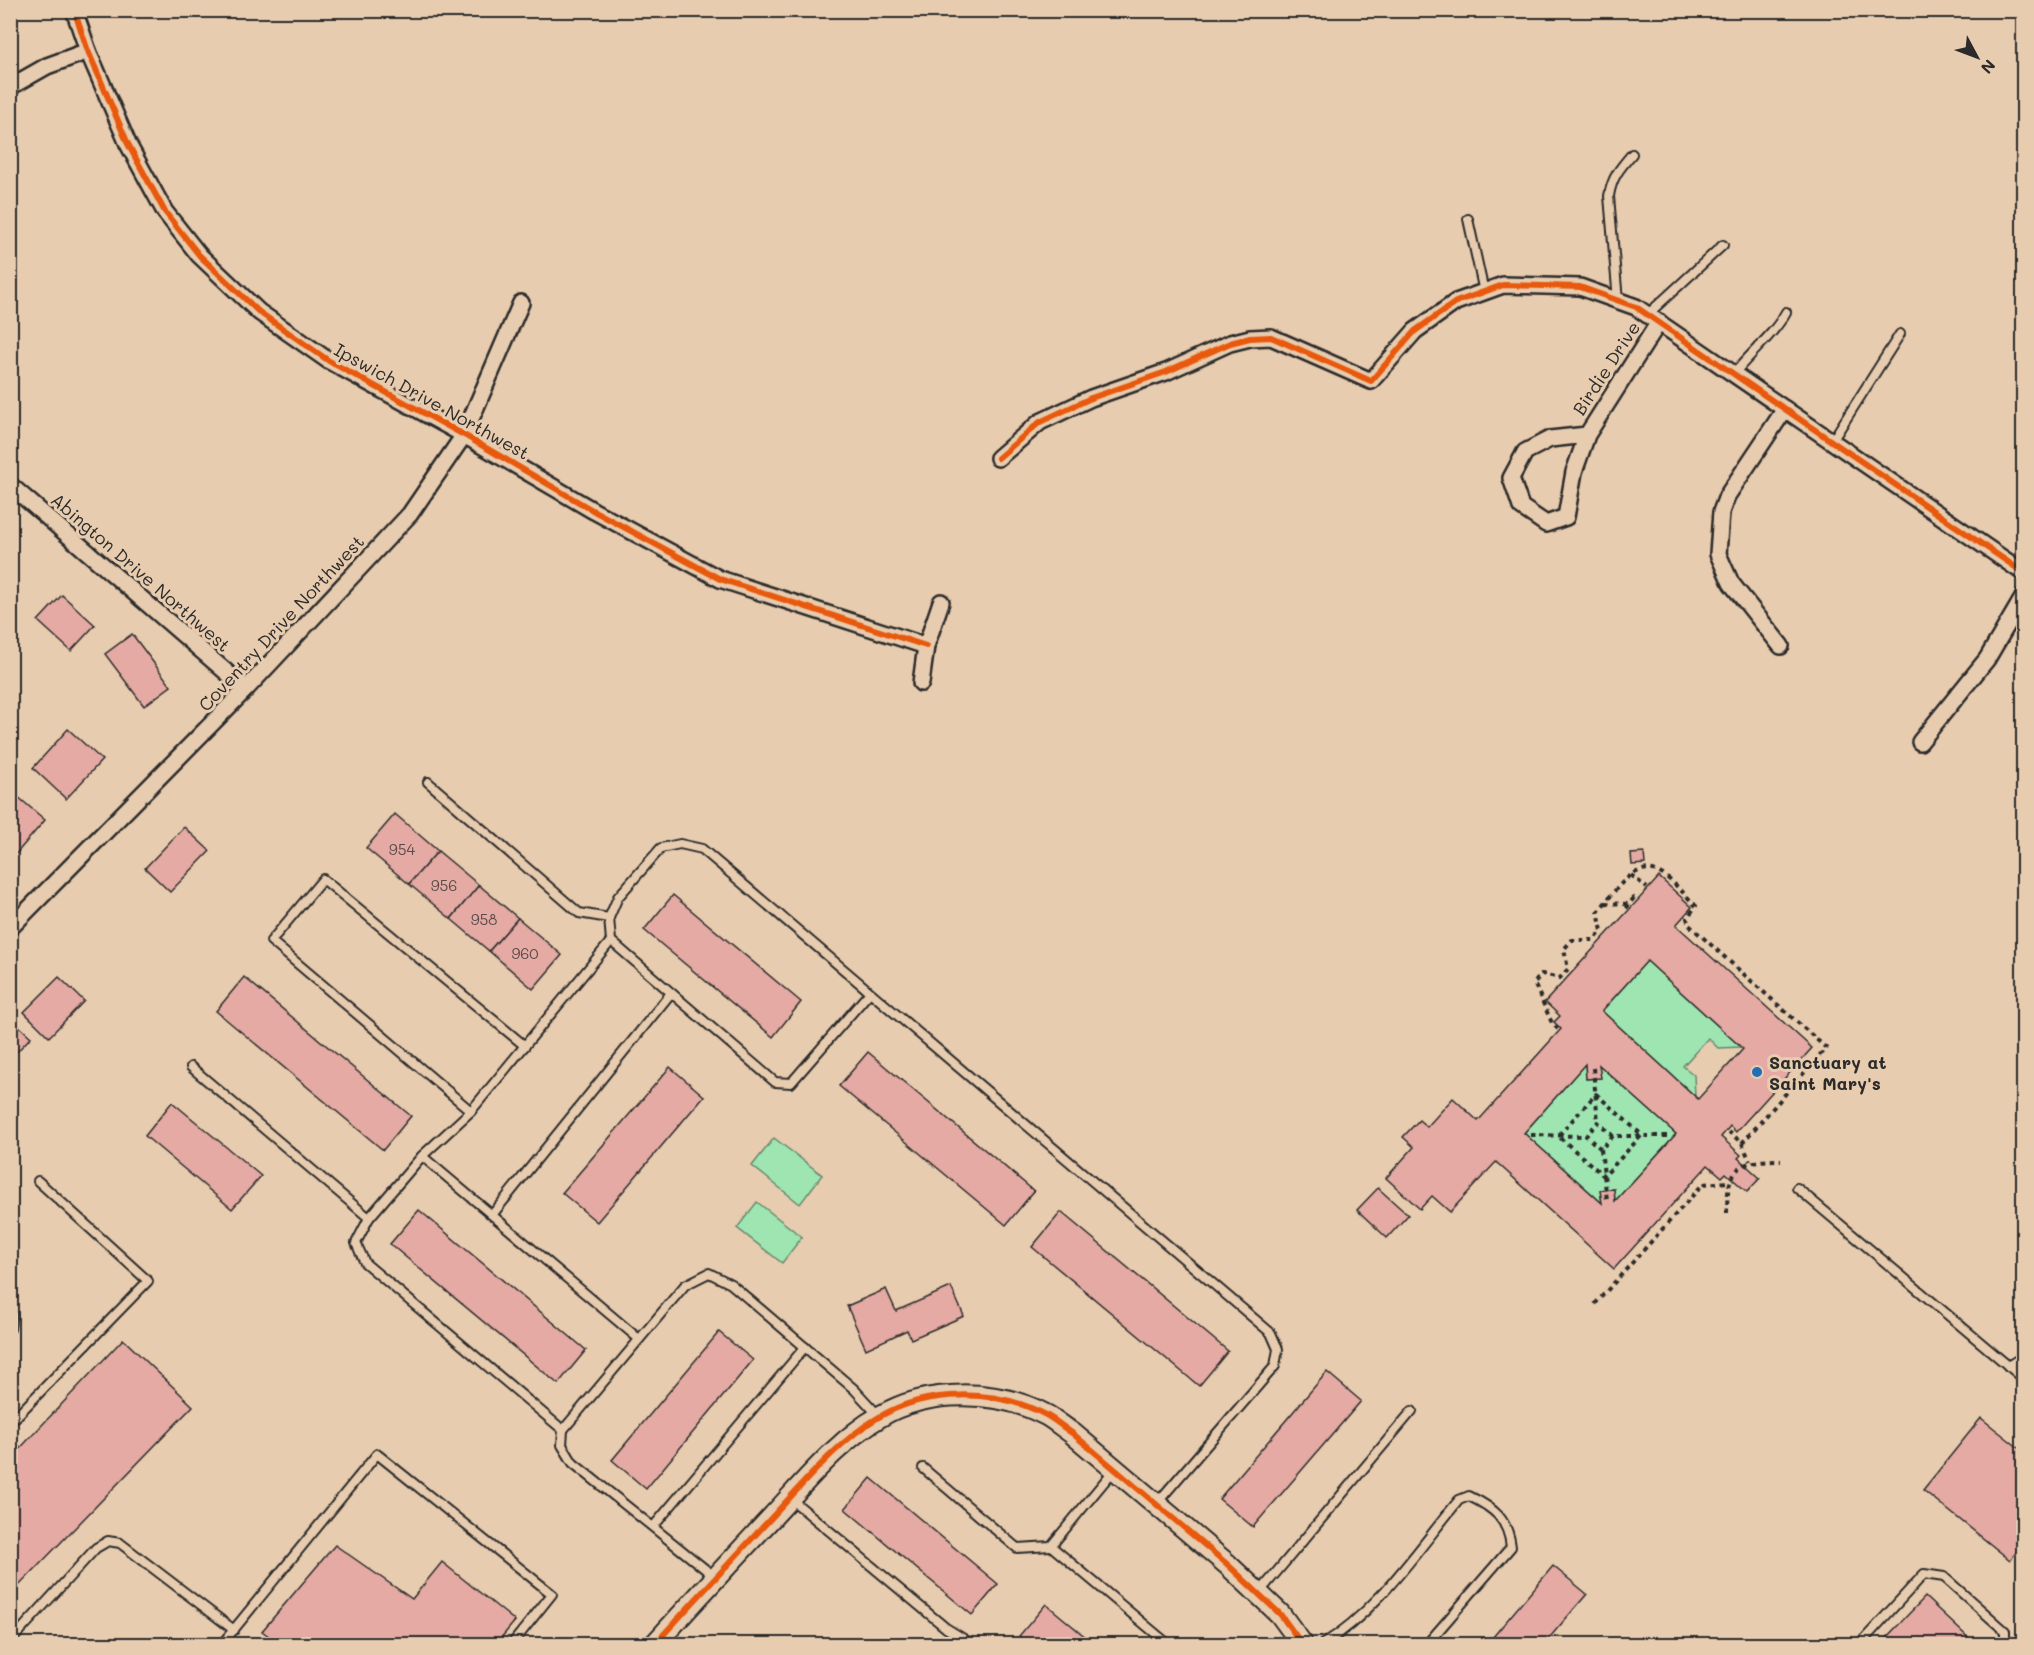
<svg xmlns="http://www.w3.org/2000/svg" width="2034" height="1655" viewBox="0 0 2034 1655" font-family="Mali,sans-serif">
<rect width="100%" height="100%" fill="#e8ccaf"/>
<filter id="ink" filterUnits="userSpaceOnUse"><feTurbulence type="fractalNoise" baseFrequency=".0167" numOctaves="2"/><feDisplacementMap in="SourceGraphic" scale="12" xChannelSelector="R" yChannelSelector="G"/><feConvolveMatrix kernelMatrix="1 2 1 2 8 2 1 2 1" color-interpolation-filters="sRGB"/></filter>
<g filter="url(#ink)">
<g fill="#9fe5b2" stroke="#65886e" stroke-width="1.5">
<polygon points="1647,961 1741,1047 1718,1048 1708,1038 1683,1066 1694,1075 1695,1096 1602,1011"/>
<polygon points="1585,1064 1586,1079 1600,1078 1599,1065 1676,1134 1615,1201 1614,1189 1600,1190 1602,1203 1524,1133"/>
<polygon points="774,1138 822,1175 800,1204 752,1166"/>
<polygon points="757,1202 802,1237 782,1263 737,1228"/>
</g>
<g fill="#e4aaa3" stroke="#2b2b2b" stroke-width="1.5" fill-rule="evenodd">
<polygon points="62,595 95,625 71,651 38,621"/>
<polygon points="132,634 171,686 144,706 105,654"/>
<polygon points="68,729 102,760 66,799 33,768"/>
<polygon points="10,790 45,820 15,855 10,851"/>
<polygon points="395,814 438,851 409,884 366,848"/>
<polygon points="184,827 210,851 170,892 145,868"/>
<polygon points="438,851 479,885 451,919 409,884"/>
<polygon points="1644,853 1645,864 1632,865 1631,854"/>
<path d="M1659 877 1692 907 1676 925 1812 1048 1736 1132 1730 1126 1721 1137 1741 1155 1738 1158 1760 1178 1747 1192 1726 1173 1722 1177 1708 1165 1614 1269 1496 1162 1450 1212 1432 1196 1420 1209 1386 1178 1414 1147 1403 1137 1419 1120 1427 1127 1453 1098 1478 1121 1561 1029 1554 1022 1560 1016 1545 1002ZM1647 961 1743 1049 1698 1099 1602 1011ZM1585 1064 1586 1079 1601 1078 1599 1065 1676 1134 1615 1201 1614 1189 1600 1190 1602 1203 1524 1133Z"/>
<polygon points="479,885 518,918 489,951 451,919"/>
<polygon points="673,895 801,1002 773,1037 644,930"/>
<polygon points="518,918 562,955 533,989 489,951"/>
<polygon points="59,977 84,1001 49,1037 24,1012"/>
<polygon points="244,977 411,1116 383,1150 216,1011"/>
<polygon points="10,1018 31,1037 10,1059"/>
<polygon points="868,1052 1034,1191 1006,1225 839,1086"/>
<polygon points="670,1067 704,1096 597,1222 562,1193"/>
<polygon points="172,1102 261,1176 232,1209 145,1136"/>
<polygon points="1378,1188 1408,1215 1387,1238 1357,1210"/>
<polygon points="419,1210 586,1350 558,1384 390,1244"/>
<polygon points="1061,1212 1228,1351 1199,1386 1032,1247"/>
<polygon points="951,1287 964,1316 911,1339 907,1330 866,1349 847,1306 886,1289 896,1311"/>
<polygon points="719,1332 753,1360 646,1489 612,1460"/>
<polygon points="123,1339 193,1406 10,1595 10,1459"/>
<polygon points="1327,1372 1361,1401 1253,1527 1219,1499"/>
<polygon points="1981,1418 2024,1452 2024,1543 2010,1560 1923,1490"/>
<polygon points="871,1478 998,1584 972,1615 845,1509"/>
<polygon points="335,1545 412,1599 442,1562 515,1621 496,1644 270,1644 274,1640 262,1631"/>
<polygon points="1553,1566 1587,1594 1544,1644 1487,1644"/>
<polygon points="1925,1597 1975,1644 1887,1644 1883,1641"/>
<polygon points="1046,1604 1094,1644 1030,1644 1019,1636"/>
</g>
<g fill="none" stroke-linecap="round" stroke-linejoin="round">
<g stroke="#2b2b2b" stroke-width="12">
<g id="service">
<polyline points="1468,219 1484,292"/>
<path d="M1618 301 1609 196C1612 177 1620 168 1632 154"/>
<polyline points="1647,315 1723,245"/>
<path d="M1734 374C1750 353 1773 336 1786 312"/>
<polyline points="1832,441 1900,334"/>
<polyline points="428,782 579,913 609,918"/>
<polyline points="870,992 791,1083 775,1082 611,941 609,918 618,897 661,848 680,844 702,849 1271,1333 1278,1349 1275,1366 1157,1503"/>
<polyline points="191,1067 369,1218"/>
<polyline points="471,1111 271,941 323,879 525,1046"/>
<polyline points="422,1156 639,1339"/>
<polyline points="1797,1188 2024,1379"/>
<polyline points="492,1215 671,993"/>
<polyline points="10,1313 12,1315 10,1329"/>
<polyline points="2008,1366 2024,1356"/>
<polyline points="10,1423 148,1281 38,1181"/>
<polyline points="563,1430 365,1263 356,1243 369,1218 422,1156 471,1111 611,941"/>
<polyline points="923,1468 1017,1548 1051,1546"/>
<polyline points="1114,1470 1051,1546 1168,1644"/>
<polyline points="791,1499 946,1628 972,1644"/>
<polyline points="653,1527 805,1347"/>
<polyline points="715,1577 573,1463 562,1445 563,1430 685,1285 709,1273 731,1284 854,1389 878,1415"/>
<polyline points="1259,1593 1412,1411"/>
<polyline points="10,1642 96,1548 108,1541 120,1543 234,1630"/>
<polyline points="222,1644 377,1454 552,1594 512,1644"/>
<path d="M1323 1644C1378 1611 1418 1549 1459 1500L1469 1496C1494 1508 1508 1519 1511 1547L1427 1644"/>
<polyline points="1860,1644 1924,1574 1944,1577 2005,1631 2005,1644"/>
</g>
</g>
<g stroke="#2b2b2b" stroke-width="20">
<g id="minor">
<polyline points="74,10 88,51 128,144 165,212 199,255 259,312 329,361 464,435 594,511 720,579 926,646"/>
<polyline points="10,87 47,66 88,51"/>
<polyline points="1587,435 1574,472 1566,517 1546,524 1521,507 1511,478 1525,452 1550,439 1587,435 1659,322"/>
<polyline points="998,458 1040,422 1091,398 1166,372 1230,343 1250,338 1271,337 1371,381 1415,331 1456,302 1503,285 1580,287 1636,307 2024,573"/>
<polyline points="10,485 246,689"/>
<polyline points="1781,646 1731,583 1718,554 1721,512 1727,496 1785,409"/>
<polyline points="921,683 926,646 941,602"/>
<polyline points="1920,742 1987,659 2024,596"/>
<polyline points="10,928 246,689 410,514 464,435 521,303"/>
</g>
</g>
<g stroke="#2b2b2b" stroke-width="24">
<path id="tertiary" d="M655 1644C694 1601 733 1559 773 1516 804 1483 839 1440 879 1417 927 1388 997 1389 1046 1415 1055 1420 1063 1427 1072 1433L1227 1564 1280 1614 1302 1644"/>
</g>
<g stroke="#2b2b2b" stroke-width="4" stroke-dasharray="4.5 4.5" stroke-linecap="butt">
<polyline points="1631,875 1647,888"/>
<polyline points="1605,903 1628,904"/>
<polyline points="1629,908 1627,906 1634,898 1637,900"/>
<path d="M1558 1029 1552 1023 1534 983 1542 974 1560 978 1568 969 1564 949 1572 940H1594L1602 931 1598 912C1611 896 1634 859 1658 872 1672 879 1685 895 1696 906L1687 918 1689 925 1826 1048 1742 1143 1729 1132"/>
<polyline points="1593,1068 1598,1122"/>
<polygon points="1596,1094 1642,1135 1604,1176 1558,1136"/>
<polyline points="1531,1135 1586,1136"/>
<polyline points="1613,1136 1601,1149 1586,1136 1598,1122 1613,1136 1670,1136"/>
<polyline points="1742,1143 1750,1161"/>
<polyline points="1601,1149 1607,1200"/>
<path d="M1727 1213C1727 1168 1737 1160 1781 1160"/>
<polyline points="1595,1304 1703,1184 1729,1182"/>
</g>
<use href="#service" stroke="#e8ccaf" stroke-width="8"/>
<use href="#minor" stroke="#e8ccaf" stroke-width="15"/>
<use href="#tertiary" stroke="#e8ccaf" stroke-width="20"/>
<g stroke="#e8ccaf" stroke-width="10">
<g id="cycleway">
<polyline points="74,10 88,51 128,144 165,212 199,255 259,312 329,361 464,435 594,511 720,579 926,646"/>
<polyline points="998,458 1040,422 1091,398 1166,372 1230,343 1250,338 1271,337 1371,381 1415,331 1456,302 1503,285 1580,287 1636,307 2024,573"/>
<path d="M655 1644C694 1601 733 1559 773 1516 804 1483 839 1440 879 1417 927 1388 997 1389 1046 1415 1055 1420 1063 1427 1072 1433L1227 1564 1280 1614 1302 1644"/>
</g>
</g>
<use href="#cycleway" stroke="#e8590c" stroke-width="6"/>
</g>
</g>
<circle fill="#1f6fb2" stroke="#e8ccaf" stroke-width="2" cx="1757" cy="1072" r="6"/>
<g text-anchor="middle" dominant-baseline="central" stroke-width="6" stroke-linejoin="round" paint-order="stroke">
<g font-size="15" fill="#594b49">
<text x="402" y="849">954</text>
<text x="444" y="885">956</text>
<text x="484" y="919">958</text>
<text x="525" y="953">960</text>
</g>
<g font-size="18" fill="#2b2b2b" stroke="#e8ccaf">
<text transform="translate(1606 368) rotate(-57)">Birdie Drive</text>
<text transform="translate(432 401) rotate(29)">Ipswich Drive Northwest</text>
<text transform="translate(141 572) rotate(41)">Abington Drive Northwest</text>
<text transform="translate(281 623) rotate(-47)">Coventry Drive Northwest</text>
</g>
<g font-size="18" font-weight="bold" fill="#2b2b2b" stroke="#e8ccaf" text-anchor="start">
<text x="1769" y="1062">Sanctuary at<tspan x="1769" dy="21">Saint Mary's</tspan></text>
</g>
</g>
<rect width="2034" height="1655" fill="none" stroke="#e8ccaf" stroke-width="36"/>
<rect x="18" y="18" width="1998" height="1619" fill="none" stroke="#2b2b2b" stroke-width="2" filter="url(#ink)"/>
<g transform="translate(1977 57) rotate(131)" stroke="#e8ccaf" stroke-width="4.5" paint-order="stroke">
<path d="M0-4.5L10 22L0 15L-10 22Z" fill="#2b2b2b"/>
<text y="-9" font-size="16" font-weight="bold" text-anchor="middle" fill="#2b2b2b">N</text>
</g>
</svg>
